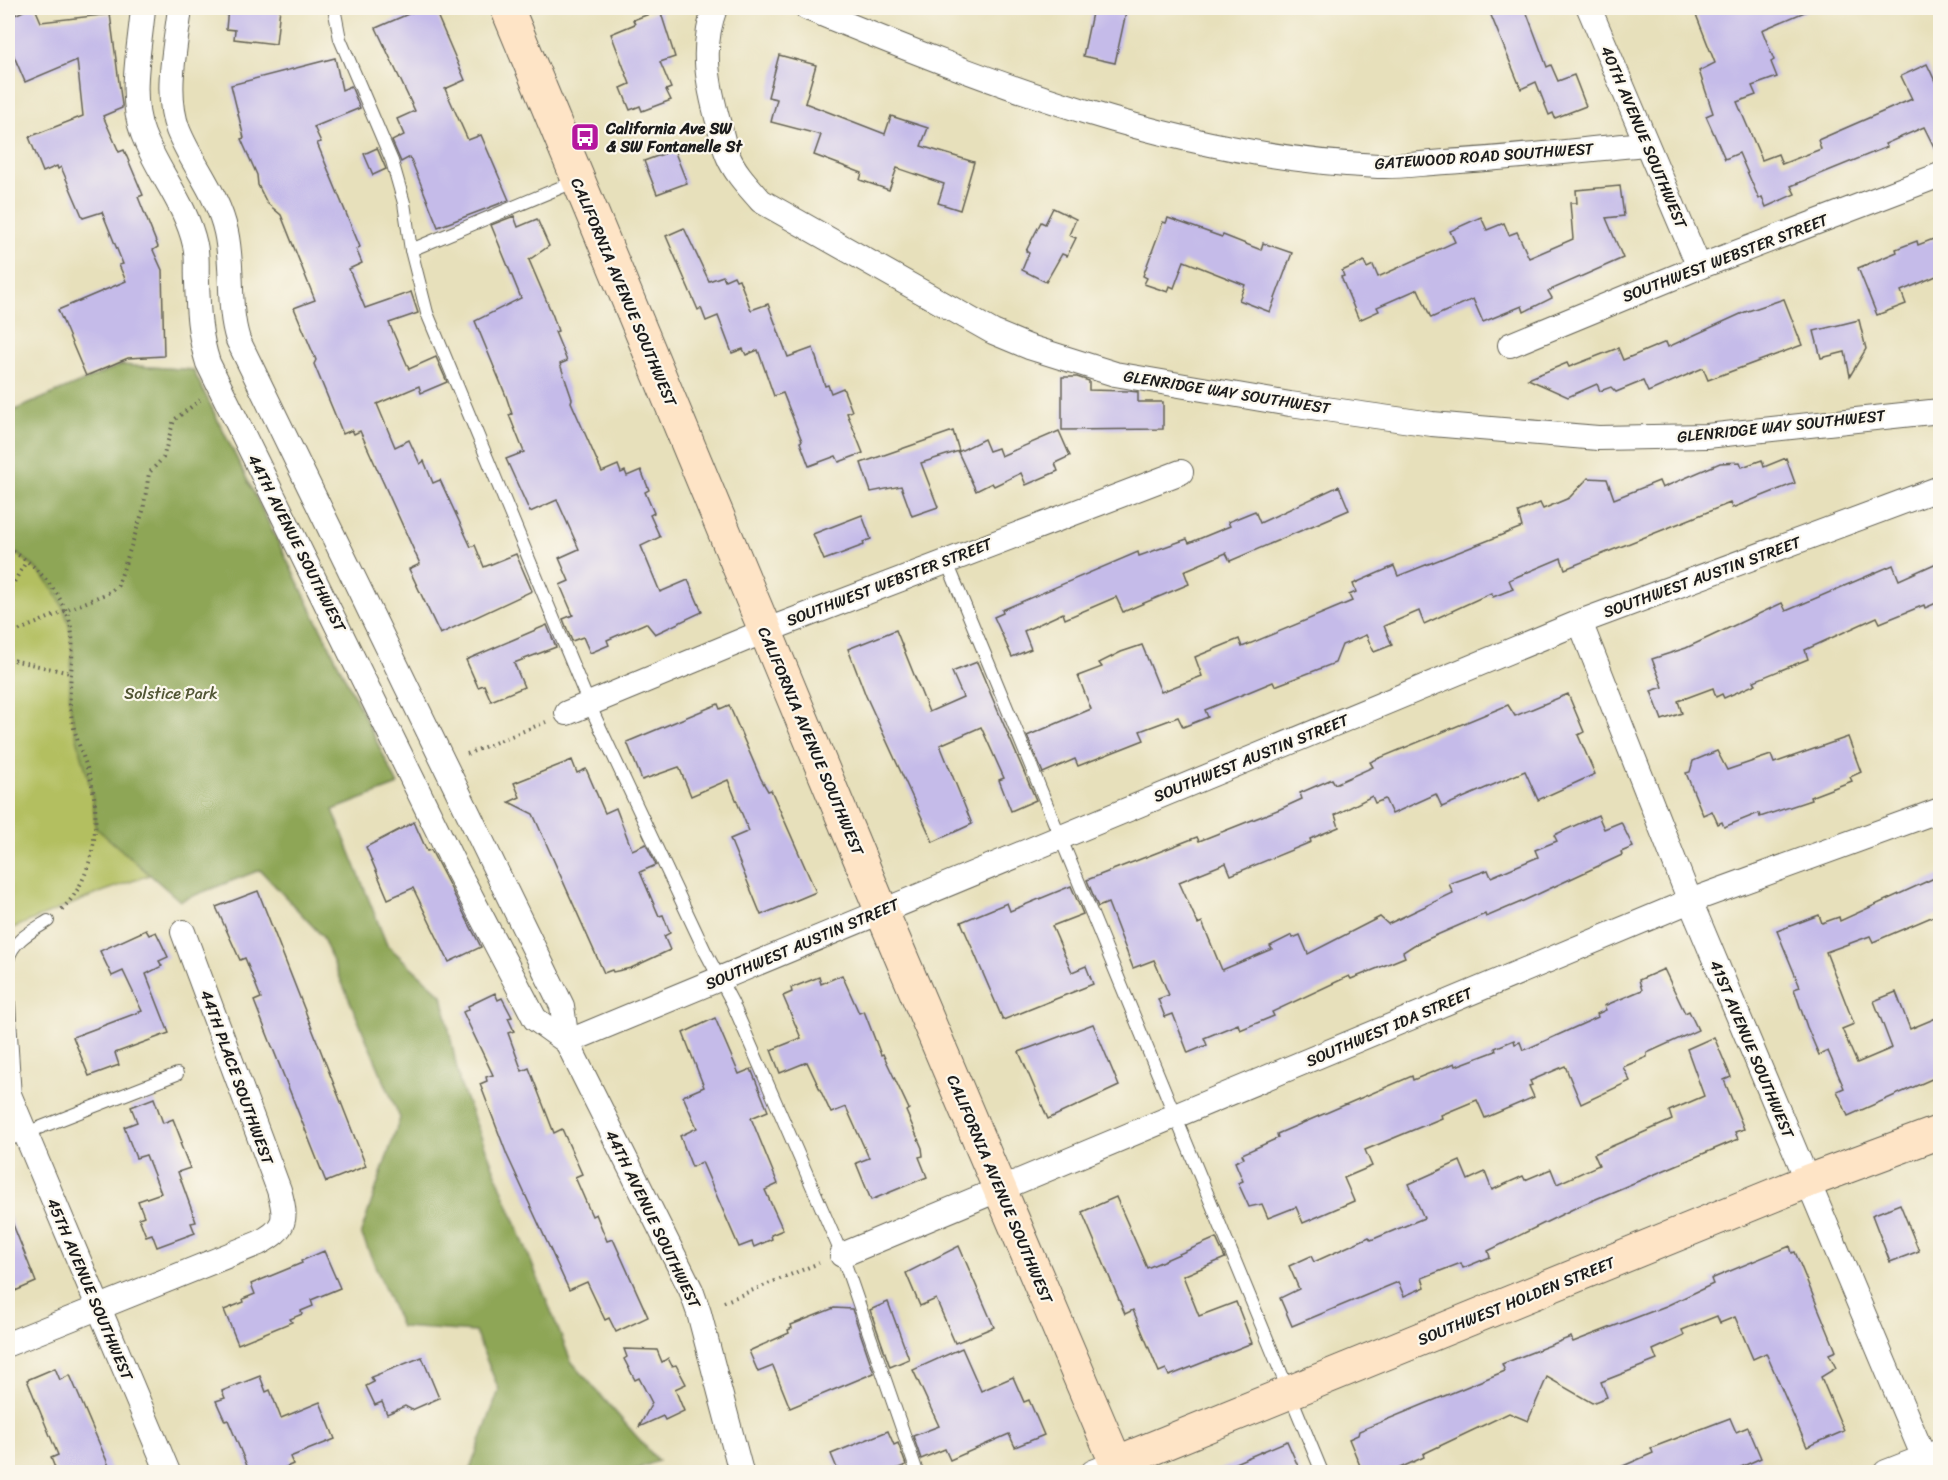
<svg xmlns="http://www.w3.org/2000/svg" width="1948" height="1480" viewBox="0 0 1948 1480" font-family="Sriracha,sans-serif">
<rect width="100%" height="100%" fill="#fbf7ec"/>
<filter id="ink" filterUnits="userSpaceOnUse"><feTurbulence type="fractalNoise" baseFrequency=".0167" numOctaves="2"/><feDisplacementMap in="SourceGraphic" scale="12" xChannelSelector="R" yChannelSelector="G"/><feConvolveMatrix kernelMatrix="1 2 1 2 8 2 1 2 1" color-interpolation-filters="sRGB"/></filter>
<filter id="wash" filterUnits="userSpaceOnUse"><feTurbulence type="fractalNoise" baseFrequency=".008" numOctaves="4" result="noise"/><feDisplacementMap in="SourceGraphic" scale="24" xChannelSelector="R" yChannelSelector="G"/><feGaussianBlur stdDeviation="1.35" result="paint"/><feColorMatrix in="noise" values="0 0 0 0 0 0 0 0 0 0 0 0 0 0 0 0 0 1.4 0 .05"/><feComposite in="paint" operator="in"/></filter>
<g filter="url(#wash)">
<rect width="100%" height="100%" fill="#e7e0bb"/>
<polygon fill="#b3bf61" stroke="#686e3e" stroke-width="1.5" points="121,365 193,370 398,785 102,892 8,930 8,413"/>
<path fill="#8ea657" stroke="#55613a" stroke-width="1.5" d="M121 365 193 370 398 785 333 810 387 945 442 995 460 1084 571 1361 658 1461 629 1472H469L499 1390 475 1332 401 1327 361 1233 400 1118 322 936 260 870 180 901 95 827C94 781 78 753 71 711 67 691 72 671 72 651 72 609 46 568 8 549V413Z"/>
<g id="blocks">
<g fill="#c5bbe9">
<polygon points="30,8 35,8 41,22 110,14 122,105 122,108 103,116 119,152 124,150 143,195 138,197 158,247 153,250 162,270 164,356 128,358 86,376 58,310 126,281 119,265 123,264 102,212 83,218 61,167 58,169 57,166 43,172 29,137 83,116 77,60 25,82 8,42 8,18"/>
<polygon points="228,8 280,8 276,44 234,39 235,30 226,29"/>
<polygon points="422,8 434,8 465,80 445,89 468,140 481,135 509,200 438,227 410,157 401,162 392,141 404,135 397,119 415,111 376,28"/>
<polygon points="1093,8 1127,8 1115,63 1083,56"/>
<polygon points="1488,8 1525,8 1547,67 1551,65 1558,81 1574,75 1586,106 1555,118 1553,113 1549,115 1536,82 1521,89"/>
<polygon points="1707,8 1814,8 1762,30 1774,60 1771,62 1777,77 1752,86 1756,95 1737,102 1762,160 1778,154 1782,164 1821,149 1818,140 1912,99 1901,76 1927,64 1941,94 1941,161 1924,127 1885,144 1887,147 1791,186 1795,194 1766,207 1762,197 1759,199 1739,153 1725,159 1706,116 1713,113 1699,71 1715,63 1695,12"/>
<polygon points="660,10 675,57 660,62 671,88 666,90 671,100 642,111 640,106 630,110 621,88 630,84 611,34 635,24 633,20"/>
<polygon points="779,55 816,65 805,103 885,134 891,116 928,128 921,146 974,162 960,210 938,203 944,184 897,168 889,190 860,180 862,173 814,155 821,135 771,122 777,99 768,97"/>
<polygon points="335,58 342,90 351,86 360,108 314,127 321,142 317,143 360,247 356,249 362,263 349,269 365,308 411,292 418,313 389,323 409,369 436,357 447,382 421,393 419,386 377,404 395,447 409,440 420,464 424,461 433,483 440,480 471,547 475,545 484,567 516,554 532,591 440,634 409,569 420,564 360,431 354,434 352,430 343,434 314,364 316,360 294,308 315,300 281,215 267,203 258,185 257,175 241,139 244,138 231,85"/>
<polygon points="377,148 386,169 373,175 364,154"/>
<polygon points="674,150 687,183 657,194 644,161"/>
<polygon points="1620,186 1624,216 1606,218 1623,258 1548,291 1552,298 1524,312 1522,306 1483,322 1473,299 1431,318 1418,289 1377,307 1379,311 1359,320 1341,277 1344,276 1342,271 1364,261 1367,268 1373,265 1378,277 1455,242 1450,231 1481,217 1487,230 1504,223 1509,235 1517,232 1529,258 1573,239 1570,203 1577,203 1576,190"/>
<polygon points="1053,208 1076,219 1069,235 1076,238 1067,256 1062,254 1046,282 1022,270 1029,253 1026,251 1041,222 1045,224"/>
<polygon points="514,216 518,227 537,219 549,246 529,260 553,316 558,331 555,332 567,361 560,364 572,399 571,402 602,472 618,465 621,473 625,471 627,476 641,470 649,490 645,492 654,513 650,515 660,537 641,546 660,592 688,580 702,612 655,634 646,623 607,640 609,645 590,653 583,637 572,641 563,619 573,615 560,585 569,581 559,558 579,549 557,500 530,512 506,459 524,452 509,415 512,414 506,396 475,321 521,298 491,225"/>
<polygon points="1168,218 1222,237 1223,235 1261,250 1263,243 1292,253 1270,312 1239,300 1245,285 1184,261 1174,288 1170,286 1168,292 1144,284 1147,278 1143,276 1163,222 1166,223"/>
<polygon points="684,228 709,281 723,276 725,280 734,276 736,280 739,279 751,310 768,304 788,357 813,348 825,386 828,385 831,393 843,388 852,411 847,413 863,453 839,462 836,456 809,466 800,442 802,441 783,393 774,396 758,350 746,355 743,349 732,353 718,316 706,321 701,308 698,310 666,236"/>
<polygon points="1941,236 1941,274 1901,291 1906,304 1877,315 1858,268 1897,252 1896,249 1917,241 1918,245"/>
<polygon points="1784,299 1802,345 1708,380 1703,368 1648,392 1643,381 1616,392 1611,387 1600,391 1597,384 1568,397 1528,379 1567,363 1569,367 1618,348 1623,360 1666,342 1668,347 1745,312"/>
<polygon points="1859,320 1866,349 1850,376 1845,352 1821,358 1814,331"/>
<polygon points="1062,377 1077,377 1089,381 1089,390 1129,391 1138,392 1138,402 1163,402 1163,429 1062,430"/>
<polygon points="953,431 959,451 921,463 938,507 912,516 901,486 871,492 861,463"/>
<polygon points="1059,431 1070,456 1055,463 1058,471 1026,485 1021,473 994,486 992,483 976,491 958,452 984,439 989,451 998,448 1001,456"/>
<polygon points="1786,458 1795,483 1732,508 1730,503 1565,569 1561,558 1509,580 1513,589 1493,597 1491,593 1424,624 1419,611 1384,626 1392,645 1374,652 1366,635 1342,645 1335,663 1275,686 1273,682 1205,710 1208,717 1183,727 1178,717 1140,731 1144,740 1078,766 1075,759 1043,773 1027,736 1091,709 1078,676 1102,667 1099,663 1121,652 1142,645 1161,692 1202,676 1195,657 1239,639 1242,647 1352,601 1349,595 1356,592 1353,584 1394,566 1398,576 1522,527 1518,512 1540,503 1543,509 1569,498 1588,478 1607,479 1614,499 1659,481 1662,488 1720,463 1740,462 1742,467 1762,460 1764,467"/>
<polygon points="1339,486 1349,510 1230,561 1226,553 1184,571 1189,584 1123,612 1116,597 1065,619 1063,613 1024,631 1031,649 1012,657 994,617 1003,613 1002,610 1138,552 1139,556 1187,539 1189,543 1230,526 1228,522 1255,511 1260,523"/>
<polygon points="862,515 871,539 863,542 864,545 824,560 813,534"/>
<polygon points="1941,561 1941,601 1925,608 1924,605 1880,623 1877,617 1805,650 1808,659 1754,681 1756,684 1724,698 1722,694 1716,697 1713,688 1678,701 1682,713 1662,720 1651,691 1663,687 1652,659 1686,648 1782,603 1786,611 1893,565 1899,580"/>
<polygon points="547,625 556,647 514,663 524,687 491,701 484,685 478,687 466,660"/>
<polygon points="896,630 929,712 963,697 952,672 977,662 1036,800 1011,811 999,780 1004,778 981,727 940,745 972,824 933,842 866,696 848,649"/>
<polygon points="1568,694 1584,732 1578,735 1595,774 1538,800 1525,771 1442,807 1436,794 1392,814 1385,799 1375,803 1372,796 1335,815 1339,827 1310,839 1311,842 1231,875 1226,863 1179,882 1198,924 1202,922 1222,970 1272,949 1270,946 1292,935 1293,938 1300,935 1308,954 1380,917 1388,924 1453,893 1449,884 1488,870 1491,877 1538,857 1535,850 1557,841 1554,835 1598,815 1604,829 1621,822 1633,847 1621,852 1622,855 1521,902 1486,917 1485,914 1414,945 1403,952 1405,957 1351,979 1349,976 1272,1012 1274,1016 1240,1030 1238,1024 1204,1038 1207,1045 1188,1053 1173,1014 1165,1017 1158,999 1169,995 1154,960 1133,968 1108,903 1098,907 1087,880 1197,837 1199,841 1280,809 1302,799 1300,793 1332,779 1335,784 1373,767 1370,762 1508,705 1515,716"/>
<polygon points="718,704 720,709 729,705 761,779 768,791 771,790 816,892 761,915 730,839 749,831 728,780 691,796 679,767 642,780 627,742"/>
<polygon points="1848,737 1861,772 1850,777 1852,781 1810,797 1811,800 1760,817 1759,813 1724,827 1722,822 1718,824 1712,811 1703,815 1686,773 1690,772 1693,761 1717,751 1727,770 1771,755 1774,763"/>
<polygon points="572,760 577,773 586,769 605,813 616,808 632,850 646,844 656,865 640,872 659,916 663,915 670,933 664,936 670,950 631,968 613,972 612,970 604,973 533,814 509,802 520,797 514,783"/>
<polygon points="414,822 427,851 431,850 481,947 449,962 413,888 388,899 366,847"/>
<polygon points="1941,875 1941,913 1873,942 1870,936 1826,952 1854,1024 1842,1029 1857,1063 1892,1048 1874,1001 1896,992 1910,1029 1941,1016 1941,1075 1848,1116 1837,1091 1844,1088 1828,1051 1819,1055 1807,1027 1794,989 1800,987 1777,931 1819,915 1822,923 1839,917 1840,921"/>
<polygon points="1071,886 1083,914 1052,926 1072,972 1086,966 1093,984 1003,1020 961,922 1007,903 1010,911"/>
<polygon points="258,891 366,1166 326,1182 254,1001 261,998 245,958 240,960 216,907"/>
<polygon points="146,930 149,935 156,932 168,957 159,961 162,966 146,974 169,1033 115,1053 119,1065 89,1076 73,1037 142,1011 123,971 112,976 100,951"/>
<polygon points="1664,969 1685,1013 1689,1011 1698,1030 1647,1053 1647,1057 1623,1067 1630,1081 1581,1104 1565,1066 1530,1081 1532,1085 1529,1086 1534,1097 1485,1118 1477,1100 1441,1115 1442,1118 1365,1150 1372,1166 1344,1178 1354,1201 1303,1223 1296,1207 1268,1218 1262,1204 1249,1207 1238,1183 1243,1181 1235,1162 1244,1158 1242,1154 1278,1138 1277,1134 1412,1076 1413,1080 1455,1063 1456,1066 1496,1051 1495,1048 1514,1040 1515,1044 1520,1042 1523,1050 1529,1048 1598,1017 1597,1014 1606,1010 1604,1006 1642,990 1639,980"/>
<polygon points="842,975 859,1013 864,1011 881,1055 883,1054 909,1109 906,1111 922,1148 923,1156 919,1157 927,1177 871,1200 856,1163 869,1158 846,1107 831,1113 807,1062 780,1073 771,1050 801,1038 783,996 792,992 791,988 819,977 821,984"/>
<polygon points="495,993 498,1000 502,998 512,1017 508,1018 514,1031 508,1033 522,1071 529,1068 554,1133 562,1129 582,1174 575,1177 592,1216 596,1214 607,1241 613,1239 648,1317 616,1332 609,1318 605,1320 587,1282 569,1290 507,1155 480,1084 487,1081 486,1077 493,1075 463,1012 469,1009 468,1006"/>
<polygon points="715,1018 739,1074 751,1069 768,1111 751,1118 778,1184 765,1190 783,1230 771,1235 772,1239 754,1247 752,1242 739,1247 702,1162 692,1167 680,1136 697,1128 683,1096 704,1087 683,1033"/>
<polygon points="1093,1024 1119,1086 1048,1119 1019,1052"/>
<polygon points="1714,1037 1731,1077 1724,1080 1744,1129 1735,1132 1738,1139 1577,1207 1488,1251 1490,1257 1463,1268 1461,1263 1422,1278 1425,1287 1404,1296 1398,1282 1292,1326 1280,1298 1299,1289 1289,1266 1311,1256 1314,1262 1369,1237 1371,1240 1424,1218 1409,1184 1460,1161 1468,1180 1485,1172 1492,1190 1523,1176 1525,1180 1551,1169 1557,1184 1599,1165 1594,1154 1672,1120 1669,1111 1704,1096 1687,1049"/>
<polygon points="154,1098 163,1123 173,1119 182,1142 180,1143 190,1168 178,1172 196,1222 191,1223 195,1233 157,1247 152,1234 146,1236 139,1218 144,1216 138,1201 161,1193 146,1155 136,1158 124,1127 137,1122 131,1107"/>
<polygon points="1116,1197 1147,1268 1216,1238 1225,1258 1183,1276 1199,1316 1236,1302 1252,1343 1169,1376 1166,1369 1159,1372 1133,1310 1125,1314 1082,1212"/>
<polygon points="1900,1204 1919,1251 1890,1262 1872,1215"/>
<polygon points="8,1212 36,1282 8,1294"/>
<polygon points="959,1246 994,1327 955,1343 936,1299 920,1306 906,1273"/>
<polygon points="1790,1246 1792,1253 1795,1252 1836,1351 1829,1354 1836,1368 1821,1377 1844,1431 1807,1447 1766,1353 1753,1359 1735,1317 1720,1323 1717,1316 1682,1330 1684,1336 1653,1350 1657,1360 1601,1382 1607,1397 1592,1403 1547,1377 1528,1421 1509,1413 1423,1454 1424,1457 1389,1473 1363,1473 1349,1439 1358,1435 1359,1431 1505,1371 1502,1364 1571,1337 1573,1342 1666,1306 1713,1284 1711,1279"/>
<polygon points="324,1251 340,1288 311,1300 313,1306 301,1311 302,1314 290,1319 292,1322 238,1344 224,1310 244,1302 243,1299 255,1294 251,1284 302,1263 301,1261"/>
<polygon points="888,1302 909,1359 890,1367 870,1310"/>
<polygon points="834,1308 852,1309 874,1373 790,1408 773,1366 758,1372 749,1351 789,1333 788,1330 792,1328 791,1325"/>
<polygon points="962,1348 981,1391 1013,1377 1024,1402 1029,1400 1044,1435 1015,1447 1009,1434 950,1460 945,1449 921,1459 913,1436 939,1426 913,1370"/>
<polygon points="624,1349 657,1350 662,1362 668,1358 672,1366 676,1365 686,1384 675,1389 684,1411 665,1420 663,1416 639,1427 652,1403 639,1378 635,1380 624,1359 627,1357"/>
<polygon points="422,1357 439,1398 412,1410 405,1406 387,1414 382,1402 375,1405 366,1386 374,1382 371,1377"/>
<polygon points="55,1368 60,1380 70,1375 112,1473 57,1473 51,1458 58,1455 27,1380"/>
<polygon points="260,1376 266,1392 270,1390 281,1418 320,1402 335,1439 290,1457 293,1464 273,1473 250,1473 228,1420 225,1421 216,1401 225,1398 222,1391"/>
<polygon points="1730,1418 1736,1432 1748,1427 1761,1458 1728,1473 1607,1473 1653,1453 1651,1448"/>
<polygon points="888,1431 894,1445 898,1443 906,1465 887,1473 839,1473 831,1454"/>
<polygon points="1287,1441 1301,1473 1214,1473 1214,1472"/>
</g>
</g>
</g>
<g filter="url(#ink)">
<use href="#blocks" fill-opacity="0" stroke="#636154" stroke-width="1.5"/>
<g fill="none" stroke-linecap="round" stroke-linejoin="round">
<g stroke="#636154" stroke-width="14">
<g id="lane">
<polyline points="334,8 340,39 392,161 404,203 411,250 427,313 589,704 705,951 732,1002 842,1255 917,1472"/>
<polyline points="411,250 576,181"/>
<polyline points="946,560 1322,1472"/>
<path d="M8 960C12 941 32 931 48 921"/>
<polyline points="8,988 15,1097"/>
<polyline points="8,1140 177,1074"/>
</g>
</g>
<g stroke="#636154" stroke-width="26">
<g id="street">
<path d="M143 8C140 48 128 96 143 134 158 173 186 204 195 245 198 257 196 270 197 282 198 310 199 335 208 363L454 864 535 1019 567 1042"/>
<path d="M180 8C176 45 164 93 178 130 192 165 218 194 226 232 234 268 227 305 238 340L562 1006 567 1042 691 1290 699 1313 741 1472"/>
<path d="M715 8C700 48 708 85 719 125 722 135 724 147 728 156 735 173 749 187 761 201L993 332 1029 347 1115 374 1290 404 1432 424 1598 438 1707 436 1940 411"/>
<path d="M807 8C990 83 1178 157 1378 166 1400 167 1424 163 1446 162 1513 158 1579 150 1645 144"/>
<polyline points="1589,8 1699,267"/>
<polyline points="1510,345 1699,267 1940,175"/>
<polyline points="1580,622 1690,901 1930,1472"/>
<polyline points="567,713 765,631 1181,472"/>
<polyline points="567,1042 1580,622 1940,488"/>
<polyline points="8,1092 168,1472"/>
<polyline points="842,1255 1690,901 1940,810"/>
<path d="M8 1344 259 1243C287 1228 287 1219 279 1190L183 932"/>
<polyline points="1093,1472 1116,1463"/>
<polyline points="1886,1472 1940,1451"/>
</g>
</g>
<g stroke="#636154" stroke-width="35">
<g id="secondary">
<polyline points="507,8 882,912 1120,1472"/>
<polyline points="1116,1463 1808,1181 1940,1132"/>
</g>
</g>
<g stroke="#636154" stroke-width="4" stroke-dasharray="1.5 4.5" stroke-linecap="butt">
<path d="M8 549C31 560 56 587 66 611 79 640 68 676 70 706 72 730 83 754 90 777 102 819 95 879 61 910"/>
<polyline points="8,592 26,562"/>
<polyline points="8,635 110,592 118,585 143,511 149,473 163,458 174,420 200,400"/>
<polyline points="8,659 70,673"/>
<polyline points="467,754 546,722"/>
<polyline points="724,1302 819,1263"/>
</g>
<use href="#lane" stroke="#fff" stroke-width="12"/>
<use href="#street" stroke="#fff" stroke-width="24"/>
<use href="#secondary" stroke="#fee4c6" stroke-width="33"/>
</g>
</g>
<defs>
<g id="bus-square" transform="scale(1.5)"><rect x="-9" y="-9" width="18" height="18" rx="4" fill="#b5179e" stroke="#fbf7ec"/><path d="M-5-6H5V4H4V6H2V4H-2V6H-4V4H-5ZM-3.5-4V0h7V-4ZM-3.5 1.2v1.5H-2V1.2ZM2 1.2v1.5H3.5V1.2Z" fill="#fff"/></g>
</defs>
<g fill-rule="evenodd">
<use href="#bus-square" x="585" y="137"/>
</g>
<g text-anchor="middle" dominant-baseline="central" stroke-width="4.5" stroke-linejoin="round" paint-order="stroke">
<g font-size="16" font-weight="bold" fill="#1c1c1c" stroke="#fbf7ec" text-anchor="start">
<text x="606" y="128">California Ave SW<tspan x="606" dy="18">&amp; SW Fontanelle St</tspan></text>
</g>
<g font-size="16" fill="#1c1c1c" stroke="#fbf7ec">
<text transform="translate(1644 137) rotate(67)">40TH AVENUE SOUTHWEST</text>
<text transform="translate(1484 156) rotate(-4)">GATEWOOD ROAD SOUTHWEST</text>
<text transform="translate(1725 258) rotate(-21)">SOUTHWEST WEBSTER STREET</text>
<text transform="translate(624 292) rotate(67)">CALIFORNIA AVENUE SOUTHWEST</text>
<text transform="translate(1227 392) rotate(9)">GLENRIDGE WAY SOUTHWEST</text>
<text transform="translate(1781 426) rotate(-6)">GLENRIDGE WAY SOUTHWEST</text>
<text transform="translate(297 543) rotate(63)">44TH AVENUE SOUTHWEST</text>
<text transform="translate(1702 577) rotate(-20)">SOUTHWEST AUSTIN STREET</text>
<text transform="translate(889 582) rotate(-21)">SOUTHWEST WEBSTER STREET</text>
<text transform="translate(811 741) rotate(67)">CALIFORNIA AVENUE SOUTHWEST</text>
<text transform="translate(1251 758) rotate(-22)">SOUTHWEST AUSTIN STREET</text>
<text transform="translate(802 944) rotate(-23)">SOUTHWEST AUSTIN STREET</text>
<text transform="translate(1389 1027) rotate(-23)">SOUTHWEST IDA STREET</text>
<text transform="translate(1752 1049) rotate(67)">41ST AVENUE SOUTHWEST</text>
<text transform="translate(237 1077) rotate(70)">44TH PLACE SOUTHWEST</text>
<text transform="translate(1000 1189) rotate(67)">CALIFORNIA AVENUE SOUTHWEST</text>
<text transform="translate(653 1219) rotate(64)">44TH AVENUE SOUTHWEST</text>
<text transform="translate(90 1289) rotate(67)">45TH AVENUE SOUTHWEST</text>
<text transform="translate(1516 1301) rotate(-22)">SOUTHWEST HOLDEN STREET</text>
</g>
<g font-size="16" fill="#515534" stroke="#fbf7ec">
<text x="171" y="693">Solstice Park</text>
</g>
</g>
<rect width="1948" height="1480" fill="none" stroke="#fbf7ec" stroke-width="30"/>
</svg>
